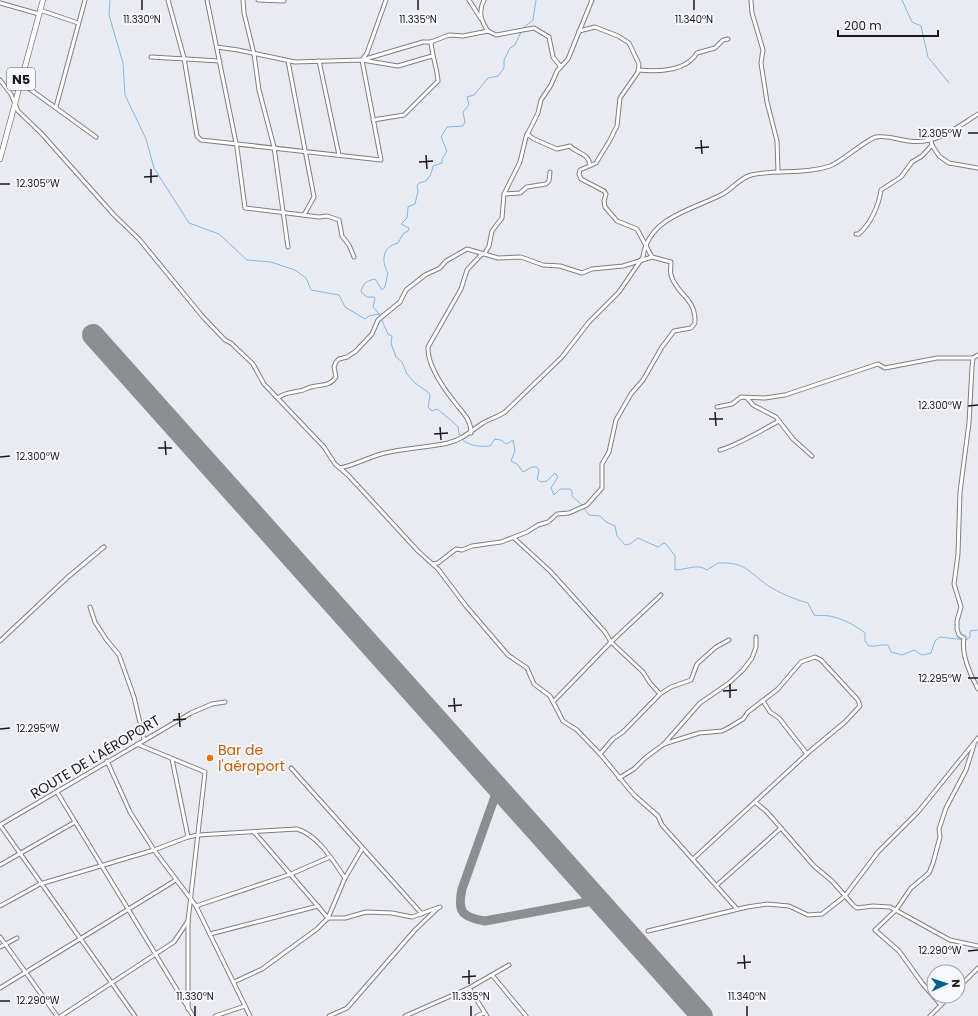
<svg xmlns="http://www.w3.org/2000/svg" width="978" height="1016" viewBox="0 0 978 1016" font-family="Poppins,sans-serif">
<rect width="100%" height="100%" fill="#eaebf2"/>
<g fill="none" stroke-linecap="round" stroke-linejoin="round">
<g stroke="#7bb8ed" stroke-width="1">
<polyline points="110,0 109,15 123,63 125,95 146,139 154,168 189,223 219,234 247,260 271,262 295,270 306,278 311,290 339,295 345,307 365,319 369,316 379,314"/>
<polyline points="902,0 912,22 921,26 928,57 949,83"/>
<polyline points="522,29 533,20 536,0"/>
<path d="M460 436C458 432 459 430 458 427 457 425 440 411 437 409L432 411 428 407 430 396 429 393 415 383 407 374 402 362 396 357 391 343 392 336 388 334 379 314 373 307 375 299 374 297H367L361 292C363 283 366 281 375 279L382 290 385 287 388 273C381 261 382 247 398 243L403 234 409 230V228L401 224 407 218 408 207 415 204 418 191 417 186 419 183 426 181 431 174 433 166 442 163V159L447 151 441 137 447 127 463 126 465 122 463 112 469 105 467 97 474 95 488 78 498 76 504 68V60L510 48 515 45 521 32"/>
<path d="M462 439C468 446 481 447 490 446L495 439 501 440 506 444 513 440 515 451 511 461 517 464 523 472 532 467H537L539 471 537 479 541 482 547 481 555 473 558 477 551 488 554 495 560 489H570L572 491V496L582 505"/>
<path d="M584 508 589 515 600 516 606 522 615 526 617 536 625 545 630 544 638 538 658 547 664 543 666 544 675 556V570C686 570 697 563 707 570L718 563C745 562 748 571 767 585 779 593 794 599 808 603L814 615C819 616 824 615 830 616 843 619 855 625 865 633V641L869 646C876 647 881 644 888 645L891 652 902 655 914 650 922 655 931 653 935 641 940 637 966 640 970 637V631L978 630"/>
</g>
<path stroke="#8d8e92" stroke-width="9" d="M498 788 462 889C457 912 462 917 485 921L598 900"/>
<polyline stroke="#8d8e92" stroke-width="22" points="93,335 702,1016"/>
<g stroke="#7e7f85" stroke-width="5">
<g id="minor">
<polyline points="168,0 184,58 197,136 201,140 381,160 362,60"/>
<polyline points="207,0 237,148 245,208 319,217 327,216 339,220 342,236 349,245 354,257"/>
<polyline points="243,0 244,13 254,54 259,90 274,147 288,247"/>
<polyline points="258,0 284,1"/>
<polyline points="469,0 481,19"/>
<path d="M484 0C478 12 481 21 488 31"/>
<polyline points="751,0 752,13 763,50 761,63 767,102 777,141 778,172"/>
<polyline points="0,3 39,14"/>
<polyline points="40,10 78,23"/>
<polyline points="217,47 238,50 295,62 362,60 398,66 432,56"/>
<polyline points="151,57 220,61"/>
<polyline points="362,60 423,42 431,42 449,35 463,36 488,31 496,35 534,28 549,37 553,57 561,67"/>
<polyline points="362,60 367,53 386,0"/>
<polyline points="288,61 314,197 304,215"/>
<polyline points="319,61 339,155"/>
<path d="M638 70C658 72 686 71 697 53L715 48 723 40 728 39"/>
<polyline points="0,80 11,94 18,111 41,133 114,215 139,239 203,317 225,340 231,343 253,364 264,384 324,447 335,464 348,475 418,551 438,569 466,606 508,655 527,668 534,684 550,696 563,721 577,730 600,754 634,795 658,816 662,825 737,909"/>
<polyline points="20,82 96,137"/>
<polyline points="56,107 85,0"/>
<path d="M373 120 404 115 438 81C437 67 432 56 431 42"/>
<path d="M527 134 534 139 557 149 570 146C577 154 588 152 590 165"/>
<polyline points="932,145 939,156 949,163 978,168"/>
<polyline points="504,194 520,193 527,187 546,184 549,181 550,172"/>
<path d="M856 234H859C871 223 879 205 881 190L901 177 912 162 922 156 932 145 931 141"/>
<path d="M978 355 973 358 972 367 969 423 960 492 958 554 954 584 961 607 957 621V629L959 635 964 638C961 653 970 675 978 689"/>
<path d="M278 398C285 392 291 393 299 391 303 391 307 388 311 387 321 384 329 387 336 377L334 367 336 362 339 359 347 357 356 351 372 334 378 320 400 302 406 290 425 275 440 268 446 261 467 249 498 258 521 257 543 265 560 266 582 273 592 269 623 266 652 257"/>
<polyline points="747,398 753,405 776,417 793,439 812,456"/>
<polyline points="717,407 732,404 741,397 765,398 785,395 878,364 885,368 937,358 973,358"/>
<path d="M471 433C471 420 464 414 456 404 444 389 427 366 428 347L461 289 467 270 481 255 485 253 489 246 492 231 502 218 504 194 520 162 526 137 538 113 541 100 551 85 557 71 568 59 592 0"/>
<path d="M720 450C740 444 760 431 779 421"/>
<path d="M340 468C355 465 367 458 381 454 403 448 426 448 448 443 464 439 470 431 483 423 489 419 498 417 505 412L562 357 589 322 619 292 643 257C648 218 691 210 721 195 733 189 738 179 751 175 777 169 804 175 830 166 843 161 865 140 876 137 886 135 899 140 909 141 936 145 956 128 978 114"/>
<polyline points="514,538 550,571 605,632 611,642 643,672 650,683 660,694"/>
<path d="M433 564 438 563 456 549 462 550 472 546 501 542 527 532 538 525 548 522 557 514 569 513 587 505 602 488V464L609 452 616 420 631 394 643 380 662 347 674 331 691 328 695 323C696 297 677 296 671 275 670 271 671 266 671 262L652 257 637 229 617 221 605 207 604 201 606 194 604 191 581 179 579 174 580 170 596 163 610 140 617 126 620 98 638 72 639 64 629 43 618 36 595 27 579 31"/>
<polyline points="90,607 95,622 106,639 119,655 134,697 144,740"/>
<polyline points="0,641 68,577 104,547"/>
<polyline points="763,701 770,712 779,718 807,754"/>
<polyline points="553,702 611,642 661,595"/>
<polyline points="137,744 205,772 188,921 188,1009"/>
<polyline points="664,744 699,733 722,731 728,728 743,719 748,712 778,689 801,662 815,657 821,660 858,700 860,706 845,722 810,751 693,859"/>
<polyline points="600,754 613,739 623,732 660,694 671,687 691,680 697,664 716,647 729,640"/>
<polyline points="172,759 188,837"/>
<polyline points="107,761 130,812 154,850 196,906 250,1016"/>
<polyline points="291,768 422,914"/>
<polyline points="619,778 634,769 645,758 664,744 700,703 729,683 743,670 752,658 756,647 756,637"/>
<polyline points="57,792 193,1016"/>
<polyline points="755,802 767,812 814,866 832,881 854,906 857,908 873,906 890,907 950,940 978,946"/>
<polyline points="254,832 328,918 345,918 366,912 392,913 412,917 440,907"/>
<polyline points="0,865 75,822"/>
<polyline points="717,885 781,828"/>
<path d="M0 906 40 884 154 850 188 837 198 835 297 829C318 835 333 861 345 878"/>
<polyline points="196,906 291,874 330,857"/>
<polyline points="648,931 747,907 767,904 789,906 808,915 822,914 845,896 878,852 918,812 978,738"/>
<polyline points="210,934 318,906"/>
<polyline points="0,937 57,1016"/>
<polyline points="0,947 17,938"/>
<polyline points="492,975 526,1016"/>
<polyline points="234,982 262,969 317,929 328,918 345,878 362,849"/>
<polyline points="0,988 176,880"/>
<polyline points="469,988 487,1016"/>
<polyline points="958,988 978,968"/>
<polyline points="941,1005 922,983 899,951 875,930 896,910 911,888 929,873 933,863 940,837 939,829 946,808 966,770 974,745"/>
<polyline points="61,1016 174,942 188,921"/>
<polyline points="135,1016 0,825 191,713 212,704 225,702"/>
<polyline points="215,1016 245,1006"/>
<polyline points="329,1016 347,1008 415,930 438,908"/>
<polyline points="405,1016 469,988 509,965"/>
<polyline points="477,1016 484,1013"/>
<polyline points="930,1016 950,996"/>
</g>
</g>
<g stroke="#7e7f85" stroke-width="6">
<polyline id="trunk" points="0,159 43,0"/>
</g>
<use href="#minor" stroke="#fff" stroke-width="3"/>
<use href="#trunk" stroke="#fff" stroke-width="4.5"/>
</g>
<path fill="none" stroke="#1a1a1c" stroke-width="1.5" d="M142 0V10M418 0V10M694 0V10M968 133H978M701 140 702 154M695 148 709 147M426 155 427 169M419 162 433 161M151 169V183M144 177 158 176M0 184H10M968 406 978 405M715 412 716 426M709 419H723M440 427 441 440M434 434 448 433M165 441 166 455M158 448H172M0 457 10 456M968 678H978M730 684V698M723 691 737 690M454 698 455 712M448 706 462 705M179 713 180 727M173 720 186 719M0 729 10 728M968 951 978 950M744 955 745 969M737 963 751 962M469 970V984M462 977 476 976M0 1001H10M195 1006V1016M471 1006V1016M747 1006V1016"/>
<circle fill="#e8710a" stroke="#f7f8fe" stroke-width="1.5" cx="210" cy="758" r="4"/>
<g text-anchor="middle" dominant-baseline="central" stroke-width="4" stroke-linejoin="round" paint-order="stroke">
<rect fill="#f7f8fe" stroke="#5c5d60" stroke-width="1" x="7" y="68" width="28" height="22" rx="3"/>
<g font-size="13" font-weight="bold" fill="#1a1a1c">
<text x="21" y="79">N5</text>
</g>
<g font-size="14" fill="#c56008" stroke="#f7f8fe" text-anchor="start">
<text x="218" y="750">Bar de<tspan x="218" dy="16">l'aéroport</tspan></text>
</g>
<g font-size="14" fill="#1a1a1c" stroke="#f7f8fe">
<text transform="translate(95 757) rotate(-31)">ROUTE DE L'AÉROPORT</text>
</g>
</g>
<g font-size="10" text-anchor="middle" fill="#1a1a1c" stroke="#f7f8fe" stroke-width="4" stroke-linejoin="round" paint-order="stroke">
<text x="142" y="23">11.330°N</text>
<text x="418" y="23">11.335°N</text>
<text x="694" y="23">11.340°N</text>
<text x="940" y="137">12.305°W</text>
<text x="38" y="187">12.305°W</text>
<text x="940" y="409">12.300°W</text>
<text x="38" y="460">12.300°W</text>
<text x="940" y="682">12.295°W</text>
<text x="38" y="732">12.295°W</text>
<text x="940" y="954">12.290°W</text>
<text x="195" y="1000">11.330°N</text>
<text x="471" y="1000">11.335°N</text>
<text x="747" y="1000">11.340°N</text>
<text x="38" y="1004">12.290°W</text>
</g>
<g transform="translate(946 984) rotate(87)"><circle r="19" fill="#f7f8fe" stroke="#9f9fa4"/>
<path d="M0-3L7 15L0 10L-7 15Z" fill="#065e8f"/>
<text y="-6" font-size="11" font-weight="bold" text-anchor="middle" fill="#1a1a1c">N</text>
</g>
<path d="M838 30v6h100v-6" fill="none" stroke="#1a1a1c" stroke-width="2"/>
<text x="844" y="30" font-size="12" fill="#1a1a1c" stroke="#f7f8fe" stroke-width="3" paint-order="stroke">200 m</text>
</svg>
